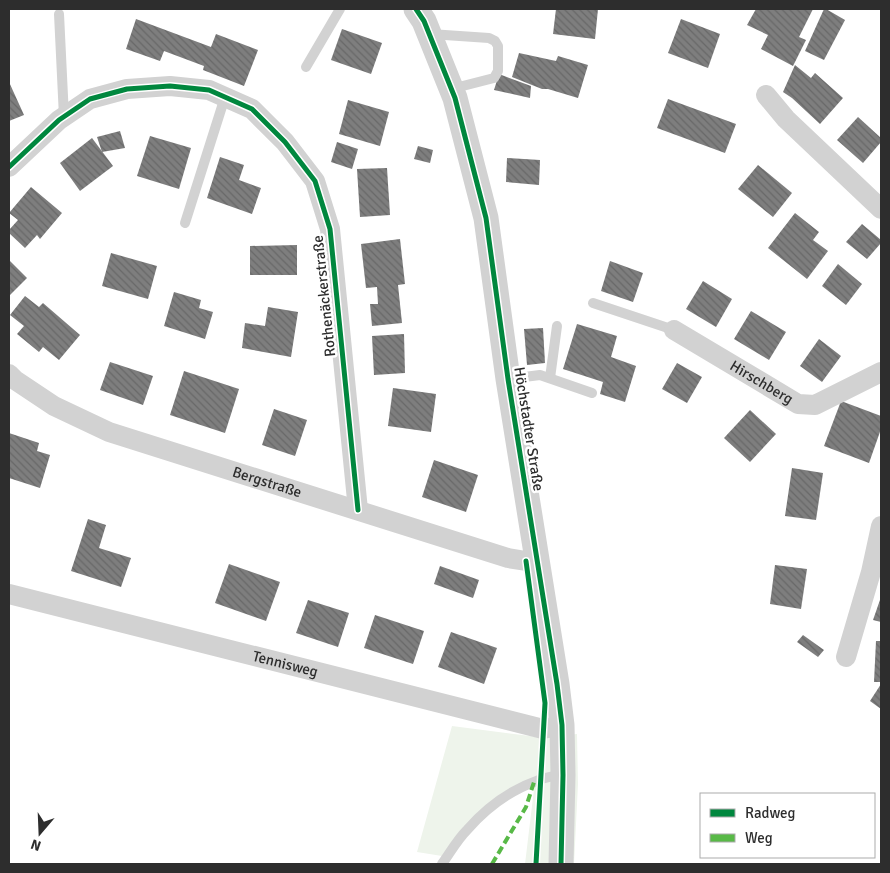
<svg xmlns="http://www.w3.org/2000/svg" width="890" height="873" viewBox="0 0 890 873" font-family="Signika,sans-serif">
<defs>
<pattern id="building-back-hatch" width="6" height="6" patternUnits="userSpaceOnUse" patternTransform="scale(1.25)"><rect width="6" height="6" fill="#7e7e7e"/><path d="M-1 5l2 2M0 0l6 6M5-1l2 2" fill="none" stroke="#686868"/></pattern>
</defs>
<rect width="100%" height="100%" fill="#fff"/>
<polygon fill="#eef4eb" points="452,726 538,737 577,734 578,784 574,864 525,864 535,781 488,813 442,856 417,852"/>
<g fill="url(#building-back-hatch)">
<polygon points="556,9 598,9 595,39 553,34"/>
<polygon points="756,9 813,9 799,37 806,40 793,66 761,49 768,35 747,25"/>
<polygon points="824,9 826,9 845,20 824,60 805,51"/>
<polygon points="136,19 211,47 216,34 258,50 244,86 203,70 204,66 164,51 160,61 126,49"/>
<polygon points="681,19 720,34 708,68 668,53"/>
<polygon points="342,29 382,43 371,74 331,60"/>
<polygon points="519,53 556,61 558,56 588,65 578,98 548,89 542,89 512,77"/>
<polygon points="795,65 811,78 815,73 843,98 820,124 792,98 783,92"/>
<polygon points="499,74 531,86 530,98 494,90"/>
<polygon points="9,82 24,115 9,121"/>
<polygon points="668,99 736,124 725,153 657,128"/>
<polygon points="348,100 389,112 380,146 339,134"/>
<polygon points="858,117 881,138 881,142 863,163 837,140"/>
<polygon points="120,131 125,148 102,152 97,137"/>
<polygon points="150,136 191,148 179,189 137,176"/>
<polygon points="92,138 113,166 80,191 60,163"/>
<polygon points="337,142 358,149 352,169 331,162"/>
<polygon points="418,146 433,150 430,163 414,159"/>
<polygon points="220,157 244,165 239,180 261,188 252,214 207,198"/>
<polygon points="507,158 540,160 539,185 506,182"/>
<polygon points="758,165 792,193 773,217 738,189"/>
<polygon points="387,168 390,215 360,217 357,169"/>
<polygon points="31,187 62,213 40,239 37,235 25,248 9,233 9,230 18,220 9,213"/>
<polygon points="795,213 819,232 813,240 828,251 807,279 768,248"/>
<polygon points="862,224 881,240 881,243 867,259 846,242"/>
<polygon points="400,239 405,284 398,285 402,323 372,326 370,304 378,304 377,287 366,288 361,244"/>
<polygon points="297,245 297,275 250,275 250,246"/>
<polygon points="111,253 157,266 148,299 102,286"/>
<polygon points="9,260 27,278 9,296"/>
<polygon points="610,261 643,273 633,302 601,291"/>
<polygon points="838,264 862,284 846,305 822,286"/>
<polygon points="703,281 732,299 716,327 686,309"/>
<polygon points="174,292 201,300 199,308 213,312 205,339 164,326"/>
<polygon points="25,296 39,307 43,303 80,335 59,360 43,347 39,352 17,334 24,326 10,315"/>
<polygon points="268,307 298,312 291,357 242,348 245,323 265,326"/>
<polygon points="751,311 786,332 769,360 734,339"/>
<polygon points="577,324 617,336 611,357 636,366 625,402 600,394 603,382 563,369"/>
<polygon points="543,328 545,363 527,365 524,329"/>
<polygon points="404,334 405,373 374,375 372,336"/>
<polygon points="819,339 841,356 822,382 800,366"/>
<polygon points="110,362 153,376 143,405 100,390"/>
<polygon points="677,363 702,377 687,403 662,389"/>
<polygon points="184,371 239,389 225,433 170,415"/>
<polygon points="393,388 436,394 431,432 388,426"/>
<polygon points="841,401 881,416 881,429 869,463 824,446"/>
<polygon points="274,409 307,420 295,456 262,445"/>
<polygon points="750,410 776,434 750,462 724,438"/>
<polygon points="9,433 39,443 37,451 50,455 40,488 9,478"/>
<polygon points="434,460 478,475 466,512 422,497"/>
<polygon points="792,468 823,473 816,520 785,516"/>
<polygon points="88,519 106,525 99,548 131,558 121,587 71,571"/>
<polygon points="229,564 280,582 266,621 215,603"/>
<polygon points="775,565 807,569 801,609 770,604"/>
<polygon points="440,566 479,580 473,598 434,584"/>
<polygon points="881,597 881,622 873,620"/>
<polygon points="308,600 349,613 338,647 296,633"/>
<polygon points="375,615 424,631 413,664 364,648"/>
<polygon points="451,632 497,648 484,684 438,667"/>
<polygon points="803,635 824,650 818,657 797,642"/>
<polygon points="876,641 881,641 881,682 874,682"/>
<polygon points="881,684 881,709 870,701"/>
</g>
<g fill="none" stroke-linecap="round" stroke-linejoin="round">
<g stroke="#d2d2d2" stroke-width="10">
<polyline points="59,14 64,117"/>
<polyline points="430,34 489,38 495,41 498,46 498,71 494,78 451,89"/>
<polyline points="306,67 340,9"/>
<polyline points="185,223 225,97"/>
<polyline points="593,303 674,330"/>
<polyline points="550,378 557,326"/>
<polyline points="508,379 540,375 592,393"/>
<path d="M442 864C450 853 457 840 467 830 487 807 510 790 539 780 546 777 554 776 562 775"/>
</g>
<g stroke="#d2d2d2" stroke-width="20">
<polyline points="766,95 786,119 881,209"/>
<polyline points="9,167 59,120 90,99 127,89 170,86 209,90 252,109 285,142 315,181 330,229 358,510"/>
<path id="s1" d="M674 330 798 404 815 405 881 372"/>
<path id="s2" d="M9 374 15 380 54 406 109 432 508 558 526 561H538"/>
<path id="s3" d="M9 594 543 729 562 725"/>
<polyline points="846,657 871,572 881,526"/>
</g>
<polyline stroke="#d2d2d2" stroke-width="25" points="416,9 424,21 455,98 486,218 508,379 557,684 562,725 563,775 561,864"/>
<polyline stroke="#58b947" stroke-width="4" stroke-dasharray="8 4" stroke-linecap="butt" points="492,864 526,807 534,782"/>
<g stroke="#fff" stroke-width="8">
<g id="cycleway">
<polyline points="416,9 424,21 455,98 486,218 508,379 557,684 562,725 563,775 561,864"/>
<polyline points="9,167 59,120 90,99 127,89 170,86 209,90 252,109 285,142 315,181 330,229 358,510"/>
<polyline points="526,561 545,703 536,864"/>
</g>
</g>
<use href="#cycleway" stroke="#00873e" stroke-width="5"/>
</g>
<g text-anchor="middle" dominant-baseline="central" stroke-width="5" stroke-linejoin="round" paint-order="stroke">
<g font-size="15" fill="#2d2d2d" stroke="#fff">
<text transform="translate(324 296) rotate(-96)">Rothenäckerstraße</text>
<text stroke="none"><textPath href="#s1" startOffset="102">Hirschberg</textPath></text>
<text transform="translate(529 429) rotate(81)">Höchstadter Straße</text>
<text stroke="none"><textPath href="#s2" startOffset="282">Bergstraße</textPath></text>
<text stroke="none"><textPath href="#s3" startOffset="285">Tennisweg</textPath></text>
</g>
</g>
<rect width="890" height="873" fill="none" stroke="#2d2d2d" stroke-width="20"/>
<rect x="700" y="793" width="175" height="65" fill="#ffffff" stroke="#ababab"/>
<rect x="710" y="809" width="25" height="8" fill="#00873e" stroke="#ababab"/>
<text x="745" y="818" font-size="15" fill="#2d2d2d">Radweg</text>
<rect x="710" y="834" width="25" height="8" fill="#58b947" stroke="#ababab"/>
<text x="745" y="843" font-size="15" fill="#2d2d2d">Weg</text>
<g transform="translate(40 833) rotate(199)" stroke="#ffffff" stroke-width="4" paint-order="stroke">
<path d="M0-4L9 19L0 12L-9 19Z" fill="#2d2d2d"/>
<text y="-8" font-size="14" font-weight="bold" text-anchor="middle" fill="#2d2d2d">N</text>
</g>
</svg>
